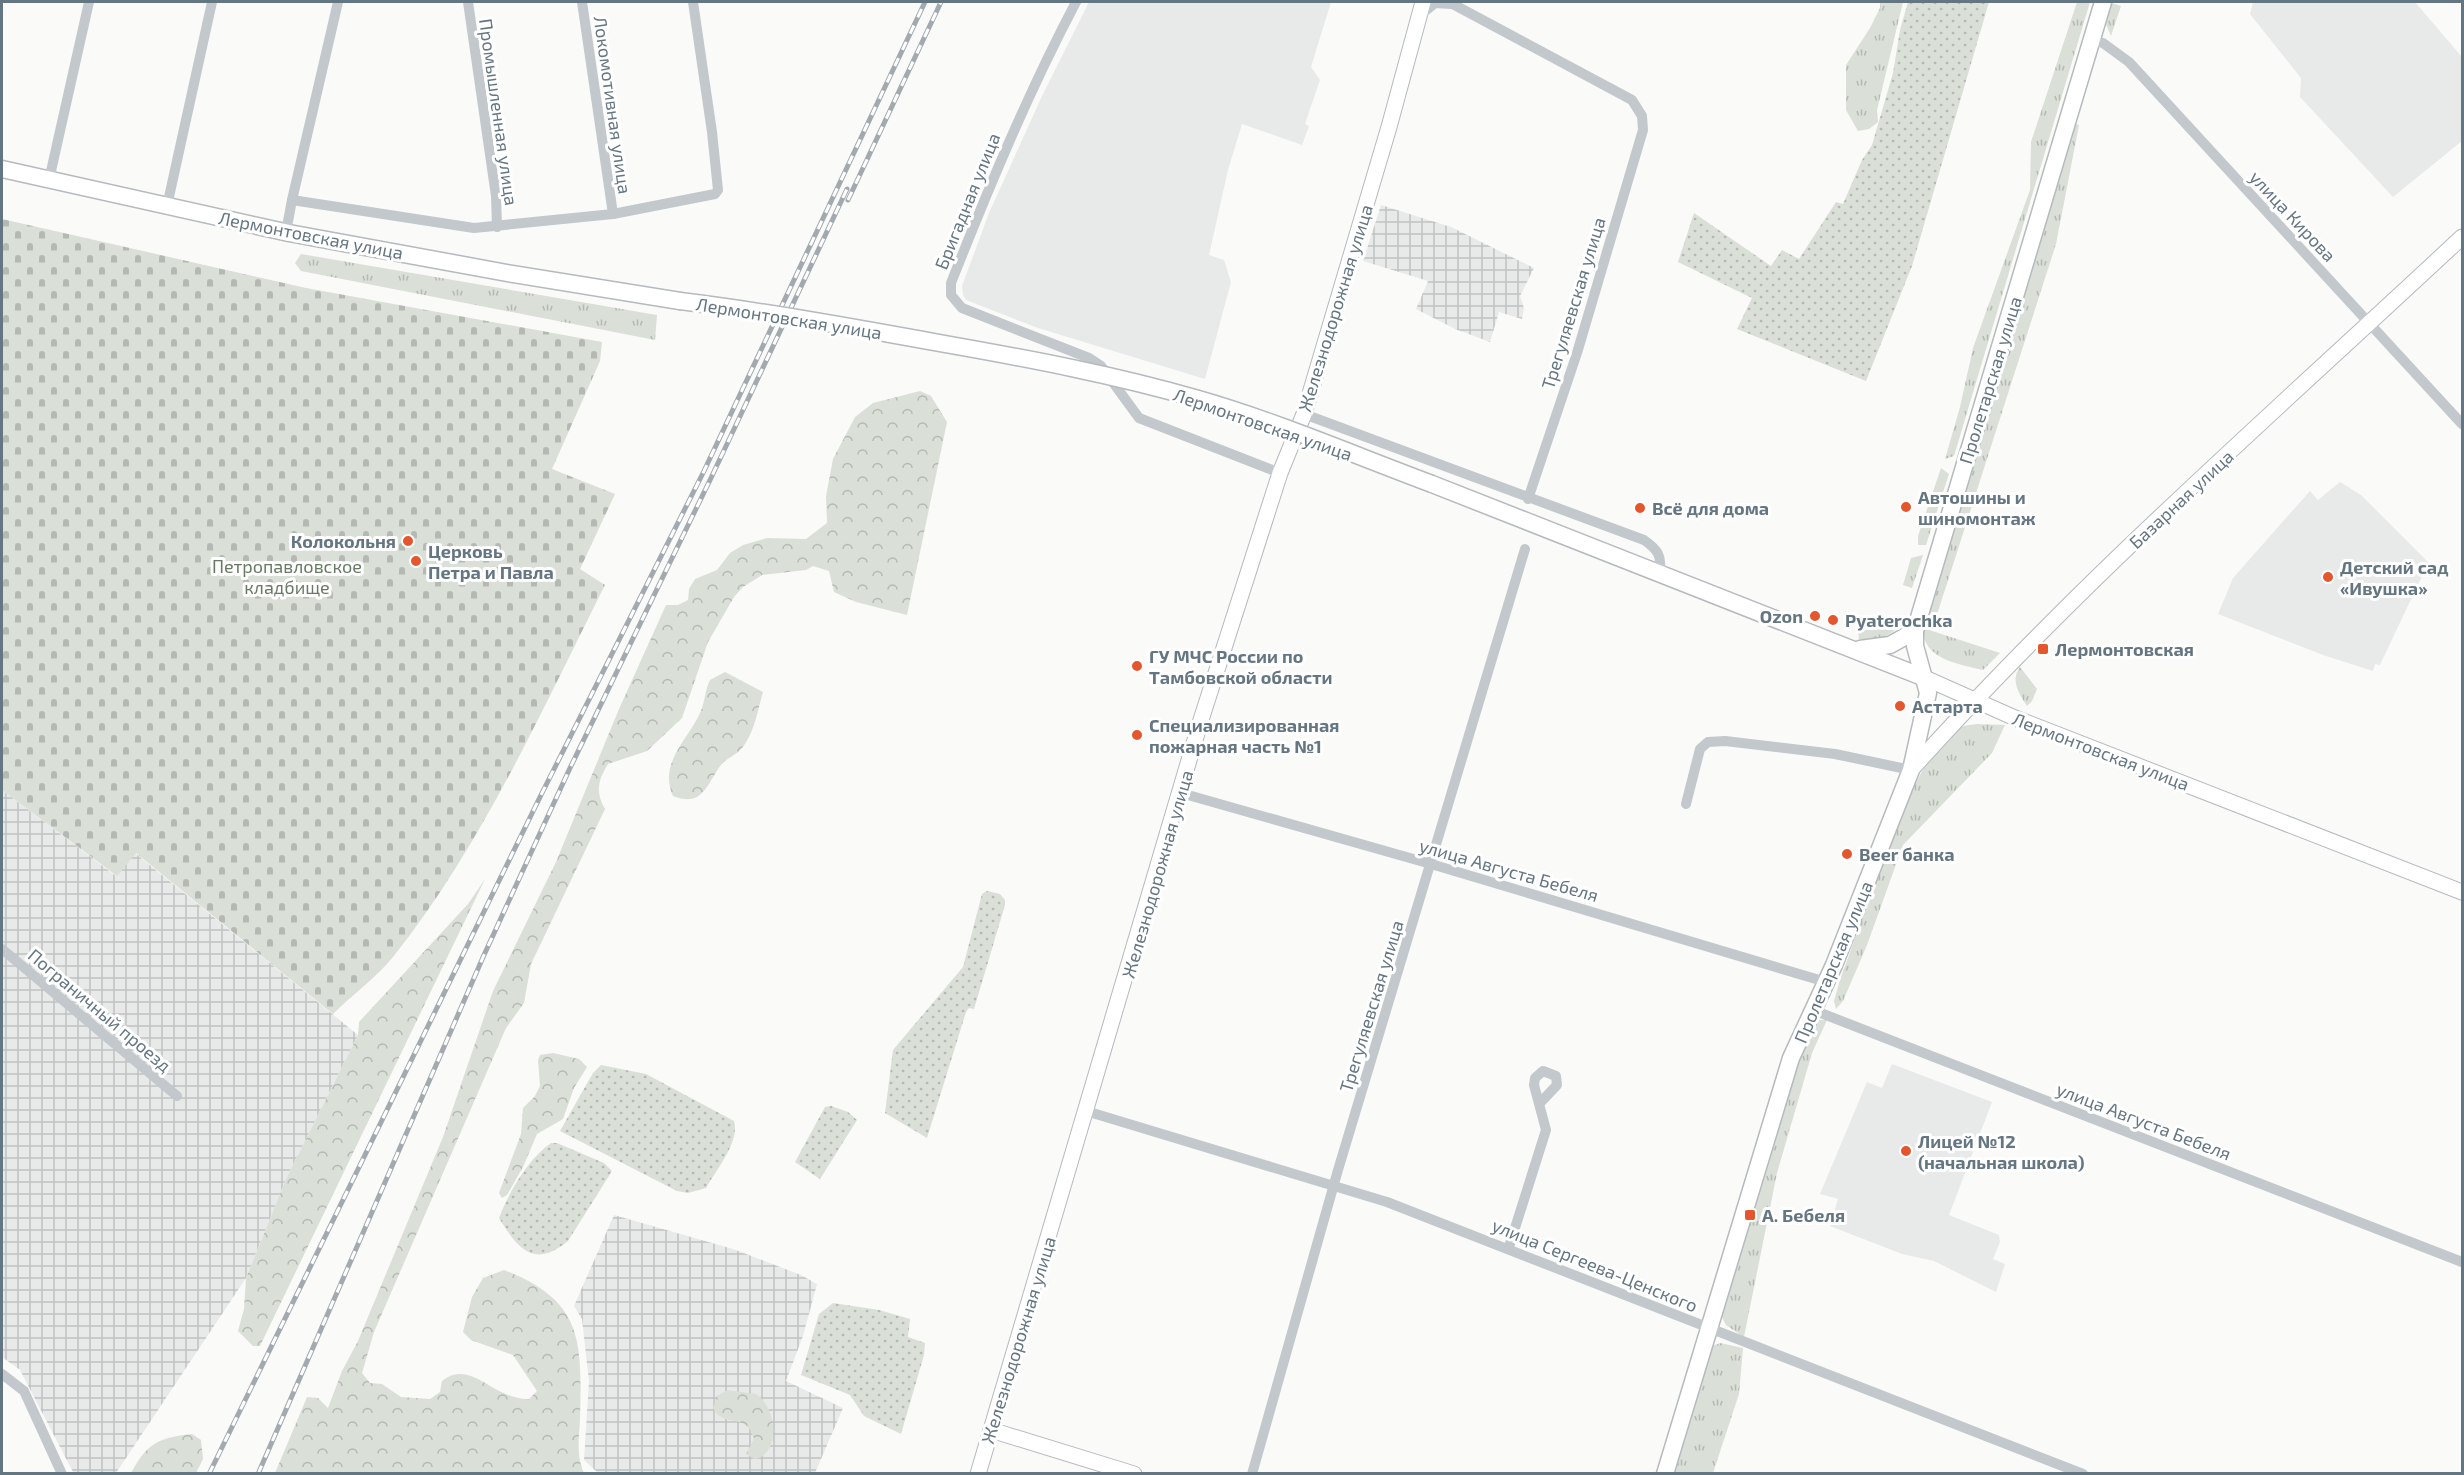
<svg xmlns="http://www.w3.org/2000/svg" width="2464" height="1475" viewBox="0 0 2464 1475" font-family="'Exo 2',sans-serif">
<defs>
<pattern id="industrial-grid" width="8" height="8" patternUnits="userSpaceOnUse" patternTransform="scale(1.5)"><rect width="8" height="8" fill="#e8e9e9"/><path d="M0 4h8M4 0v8" fill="none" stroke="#c0c1c2"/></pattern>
<pattern id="grass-tufts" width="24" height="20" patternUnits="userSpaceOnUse" patternTransform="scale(1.5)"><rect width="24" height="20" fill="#dadfd7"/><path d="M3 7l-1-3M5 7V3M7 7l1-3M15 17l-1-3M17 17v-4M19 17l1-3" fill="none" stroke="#b4b9b4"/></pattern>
<pattern id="forest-crowns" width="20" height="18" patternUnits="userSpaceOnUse" patternTransform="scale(1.5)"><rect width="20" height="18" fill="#dadfd7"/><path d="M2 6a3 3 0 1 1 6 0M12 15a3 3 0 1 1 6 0" fill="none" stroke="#b4b9b4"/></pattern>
<pattern id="cemetery-stones" width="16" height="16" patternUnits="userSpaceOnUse" patternTransform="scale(1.5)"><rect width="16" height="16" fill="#dadfd7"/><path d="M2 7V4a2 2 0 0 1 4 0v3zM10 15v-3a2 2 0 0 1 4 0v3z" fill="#b4b9b4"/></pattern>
<pattern id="garden-dots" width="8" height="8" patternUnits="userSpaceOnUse" patternTransform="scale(1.5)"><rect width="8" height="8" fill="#dadfd7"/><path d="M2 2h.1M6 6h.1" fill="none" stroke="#b4b9b4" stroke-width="1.8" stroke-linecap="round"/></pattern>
</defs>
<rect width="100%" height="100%" fill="#fafaf8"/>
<g fill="#e8e9e9">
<polygon points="1089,2 1331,2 1311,67 1320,80 1305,124 1309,126 1302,145 1242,124 1228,170 1209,255 1224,260 1231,282 1205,379 1038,328 966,300 963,295 962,286 989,213 1042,96"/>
<polygon points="2253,2 2415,2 2462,57 2462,141 2393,197 2300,97 2301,78 2250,14"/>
<polygon points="2340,482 2361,495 2431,565 2422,576 2380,665 2375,664 2373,671 2323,655 2218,614 2233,578 2310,491 2318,500"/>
<polygon points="1892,1064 1992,1102 1949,1215 1999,1235 2000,1242 1993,1259 2005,1264 1996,1292 1934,1261 1902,1254 1830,1226 1838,1199 1820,1194 1867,1082 1882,1088"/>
</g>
<g fill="url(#industrial-grid)">
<polygon points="1381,205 1451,227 1534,268 1520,296 1524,308 1522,319 1499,312 1490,342 1455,329 1416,309 1428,281 1363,261"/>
<polygon points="2,790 116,876 135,853 358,1035 286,1179 246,1278 116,1473 73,1472 20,1370 2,1357"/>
<polygon points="614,1215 733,1249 801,1275 817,1284 803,1336 786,1381 843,1408 815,1473 598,1473 584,1460 589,1381 582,1319 574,1306"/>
</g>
<g fill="url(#grass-tufts)">
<polygon points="1880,2 1903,2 1877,110 1878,122 1869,129 1858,131 1846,110 1846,65 1870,28 1880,8"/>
<polygon points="2077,2 2090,2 1954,456 1945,459 1960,407 1973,348 2030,190 2031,142"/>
<polygon points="2108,2 2121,6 2111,36 2105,22"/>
<polygon points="2072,123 2079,125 2056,244 1933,627 1924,624"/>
<polygon points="301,254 657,315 655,340 301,271 295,263"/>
<polygon points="1941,468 1949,474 1926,545 1918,545 1918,536"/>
<polygon points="1923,555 1912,588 1903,585 1911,558"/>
<path d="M1892 616 1903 621C1892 637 1878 641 1859 639L1858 630H1870Z"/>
<path d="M1923 628 2000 653 1983 670C1958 664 1922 659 1923 628Z"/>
<path d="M2020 667 2037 689 2032 701 2027 706C2019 694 2010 680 2020 667Z"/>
<path d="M1978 724 2005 725 1992 753 1903 845 1867 945 1843 1001 1836 1009 1834 1001 1840 980C1864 920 1905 765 1956 730 1962 725 1970 725 1978 724Z"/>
<polygon points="1817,1020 1827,1020 1812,1053 1777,1173 1744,1337 1742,1336 1726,1325 1721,1315 1800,1049"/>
<polygon points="1720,1343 1743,1348 1739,1394 1713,1473 1674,1474 1711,1350 1713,1346"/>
</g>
<g fill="url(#forest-crowns)">
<path d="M920 391 931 396 947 422 907 615 856 602 834 592 829 571 813 566 806 570 762 575 743 587 734 597 708 642 682 718 647 751 608 764C598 780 595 792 605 809L531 964 524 1003 506 1028 374 1332 362 1373 370 1383 382 1384 401 1397 430 1399 440 1392 442 1381C472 1358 492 1400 529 1399L537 1391 513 1355 471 1340 463 1332 472 1297 483 1278 504 1270C584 1301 582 1342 580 1419 579 1438 576 1456 584 1473H275L307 1397 318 1398 328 1408 342 1371 358 1341 443 1137 493 991 556 862 619 709 666 605H678L688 600 689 589 695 579 717 570 730 553 743 545 767 538 806 539 827 523 826 496 833 459 855 417 873 403Z"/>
<path d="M725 672 763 692C758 709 754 734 742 748 737 755 726 758 721 765 706 785 703 808 673 796 658 762 689 739 701 711 705 701 705 690 710 680Z"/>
<polygon points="485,879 260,1346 253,1346 238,1331 244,1309 246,1278 286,1179 358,1035 359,1022 468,904"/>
<polygon points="553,1053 579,1059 587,1067 574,1088 563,1119 537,1134 523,1167 507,1195 502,1198 499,1193 521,1134 523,1108 535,1096 540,1086 538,1060 540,1055"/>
<path d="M727 1390 756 1394C776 1406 782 1453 755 1459L746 1454 754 1439C747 1411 723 1429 713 1408L717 1396Z"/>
<path d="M192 1434 201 1440 203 1459 196 1473H131C147 1443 158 1438 192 1434Z"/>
</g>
<path fill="url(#cemetery-stones)" d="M2 219 306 288 602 342 600 361 552 469 615 494 580 569 605 585C542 710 481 847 393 957 376 978 352 995 333 1014L136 853 117 876 2 790Z"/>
<g fill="url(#garden-dots)">
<polygon points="1908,2 1989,2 1912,266 1866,381 1737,329 1752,298 1678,262 1694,213 1771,266 1782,250 1799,259 1836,202 1843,204 1862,160 1872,145 1893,73 1900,30"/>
<polygon points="987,891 1000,894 1005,900 1005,905 974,1009 969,1008 966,1012 927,1138 885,1113 893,1050 963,967 982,894"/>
<path d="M601 1065 646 1074 734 1121C740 1142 716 1170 706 1188L688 1193 677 1191 560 1131 593 1073Z"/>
<polygon points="831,1106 848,1112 857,1120 820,1179 795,1162 825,1107"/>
<path d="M551 1143H557L604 1163 612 1171 568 1241C533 1270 517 1247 499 1218 509 1192 528 1159 551 1143Z"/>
<polygon points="833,1303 879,1310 910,1319 908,1337 925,1343 924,1355 901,1434 864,1416 850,1395 801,1375 819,1314"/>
</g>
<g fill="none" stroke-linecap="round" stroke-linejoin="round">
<g stroke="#b3babf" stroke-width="17">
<g id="secondary">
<polyline points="1925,678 2015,718 2462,892"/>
<path d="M1911 770C2081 580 2276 411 2462 237"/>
<polyline points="991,1430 1134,1474"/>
<polyline points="978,1474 1200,723 1280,473 1304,414 1389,127 1423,2"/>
</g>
</g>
<g stroke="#b5babe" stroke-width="19">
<g id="primary">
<polyline points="2,169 289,233 507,273 680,301"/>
<polyline points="1432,484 1925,678"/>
<polyline points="1860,649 1890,645 1915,631"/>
<polyline points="1665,1474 1791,1058 1834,965 1911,770 1928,693 1915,646 1915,631 2103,2"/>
</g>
</g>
<g stroke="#c3c8cc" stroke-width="10">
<polyline points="468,2 496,196 497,227"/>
<polyline points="582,2 613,214"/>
<path d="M1076 2C1028 93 989 187 951 283V295L962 308 1089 358 1101 366 1139 418 1280 473"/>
<polyline points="1449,2 1632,100 1642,116 1643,130 1577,353 1528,499"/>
<polyline points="1420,15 1435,3 1451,4"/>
<polyline points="2092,40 2103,43 2129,62 2462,424"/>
<polyline points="49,180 89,2"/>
<polyline points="292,200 338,2"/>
<polyline points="167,206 212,2"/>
<polyline points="286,232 292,200 474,228 613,214 715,194 718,190 712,132 693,2"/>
<path d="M1304 414 1644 540C1657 549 1663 556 1659 573"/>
<polyline points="1181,793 1431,864 1826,982"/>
<polyline points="1686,804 1700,749 1708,742 1725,741 1835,754 1911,770"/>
<polyline points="2,949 177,1096"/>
<polyline points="1813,1010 2462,1262"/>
<polyline points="1086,1111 1387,1202 2083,1474"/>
<polyline points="1509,1247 1546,1130 1534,1085 1535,1078 1543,1071 1556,1076 1557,1085 1539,1104"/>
<polyline points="2,1374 24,1391 62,1474"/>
<polyline points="1252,1474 1338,1170 1525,549"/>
</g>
<use href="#secondary" stroke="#fff" stroke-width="15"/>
<use href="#primary" stroke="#fff" stroke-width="16"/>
<g stroke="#a2aab0" stroke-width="5">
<g id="rail">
<polyline points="848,200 941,2"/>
<polyline points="209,1474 541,795 704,471 925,2"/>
<polyline points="258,1474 484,955 570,768 711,478 847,189"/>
</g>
</g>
<use href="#rail" stroke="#fff" stroke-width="3" stroke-dasharray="9" stroke-linecap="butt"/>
<g stroke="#b5babe" stroke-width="19" stroke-linecap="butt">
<path id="primary-bridge" d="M680 301C769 312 857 328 945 344 1030 359 1115 375 1198 399 1278 422 1354 455 1432 484"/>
</g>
<use href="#primary-bridge" stroke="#fff" stroke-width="16"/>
</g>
<g fill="#e4572e" stroke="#fff" stroke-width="2">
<circle cx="1906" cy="507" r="6"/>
<circle cx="1640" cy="508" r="6"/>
<circle cx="408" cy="541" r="6"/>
<circle cx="416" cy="561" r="6"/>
<circle cx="2328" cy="577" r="6"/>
<circle cx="1815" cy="616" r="6"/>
<circle cx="1833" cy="620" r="6"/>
<rect x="2037" y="643" width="12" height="12" rx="3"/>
<circle cx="1137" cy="666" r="6"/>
<circle cx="1900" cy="706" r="6"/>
<circle cx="1137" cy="735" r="6"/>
<circle cx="1847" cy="854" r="6"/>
<circle cx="1906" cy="1151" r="6"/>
<rect x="1744" y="1209" width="12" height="12" rx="3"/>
</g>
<g text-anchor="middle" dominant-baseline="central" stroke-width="6" stroke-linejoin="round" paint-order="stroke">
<g font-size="18" fill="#657683" stroke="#fff">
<text transform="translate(613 105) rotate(82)">Локомотивная улица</text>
<text transform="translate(499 112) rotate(82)">Промышленная улица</text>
<text transform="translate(967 201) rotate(-68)">Бригадная улица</text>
<text transform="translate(2293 216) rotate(47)">улица Кирова</text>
<text transform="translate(311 235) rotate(11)">Лермонтовская улица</text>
<text transform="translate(1573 303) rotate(-73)">Трегуляевская улица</text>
<text transform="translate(1335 308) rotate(-73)">Железнодорожная улица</text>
<text transform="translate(789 318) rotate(9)">Лермонтовская улица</text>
<text transform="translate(1990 380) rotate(-73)">Пролетарская улица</text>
<text transform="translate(1263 424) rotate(19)">Лермонтовская улица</text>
<text transform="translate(2181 499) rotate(-43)">Базарная улица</text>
<text transform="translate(2101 751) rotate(21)">Лермонтовская улица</text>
<text transform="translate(1509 870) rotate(16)">улица Августа Бебеля</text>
<text transform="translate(1157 874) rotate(-74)">Железнодорожная улица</text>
<text transform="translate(1833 962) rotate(-67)">Пролетарская улица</text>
<text transform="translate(1371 1006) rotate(-73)">Трегуляевская улица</text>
<text transform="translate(100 1010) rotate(40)">Пограничный проезд</text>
<text transform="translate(2144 1121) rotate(21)">улица Августа Бебеля</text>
<text transform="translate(1595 1265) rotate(22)">улица Сергеева-Ценского</text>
<text transform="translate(1018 1340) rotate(-73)">Железнодорожная улица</text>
</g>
<g font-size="18" font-weight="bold" fill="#657683" stroke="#fff" text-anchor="start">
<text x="1918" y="497">Автошины и<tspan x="1918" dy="21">шиномонтаж</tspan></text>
<text x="1652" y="508">Всё для дома</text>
<text x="396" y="541" text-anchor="end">Колокольня</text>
<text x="428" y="551">Церковь<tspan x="428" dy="21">Петра и Павла</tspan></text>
<text x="2340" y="567">Детский сад<tspan x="2340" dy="21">«Ивушка»</tspan></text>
<text x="1803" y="616" text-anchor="end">Ozon</text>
<text x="1845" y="620">Pyaterochka</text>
<text x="2055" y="649">Лермонтовская</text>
<text x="1149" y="656">ГУ МЧС России по<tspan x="1149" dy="21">Тамбовской области</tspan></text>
<text x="1912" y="706">Астарта</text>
<text x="1149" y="725">Специализированная<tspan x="1149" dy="21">пожарная часть №1</tspan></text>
<text x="1859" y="854">Beer банка</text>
<text x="1918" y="1141">Лицей №12<tspan x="1918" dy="21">(начальная школа)</tspan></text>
<text x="1762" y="1215">А. Бебеля</text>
</g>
<g font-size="18" fill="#687a64" stroke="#fff">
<text x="287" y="566">Петропавловское<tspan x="287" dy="21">кладбище</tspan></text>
</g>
</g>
<rect width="2464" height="1475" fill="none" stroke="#657683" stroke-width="6"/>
</svg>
